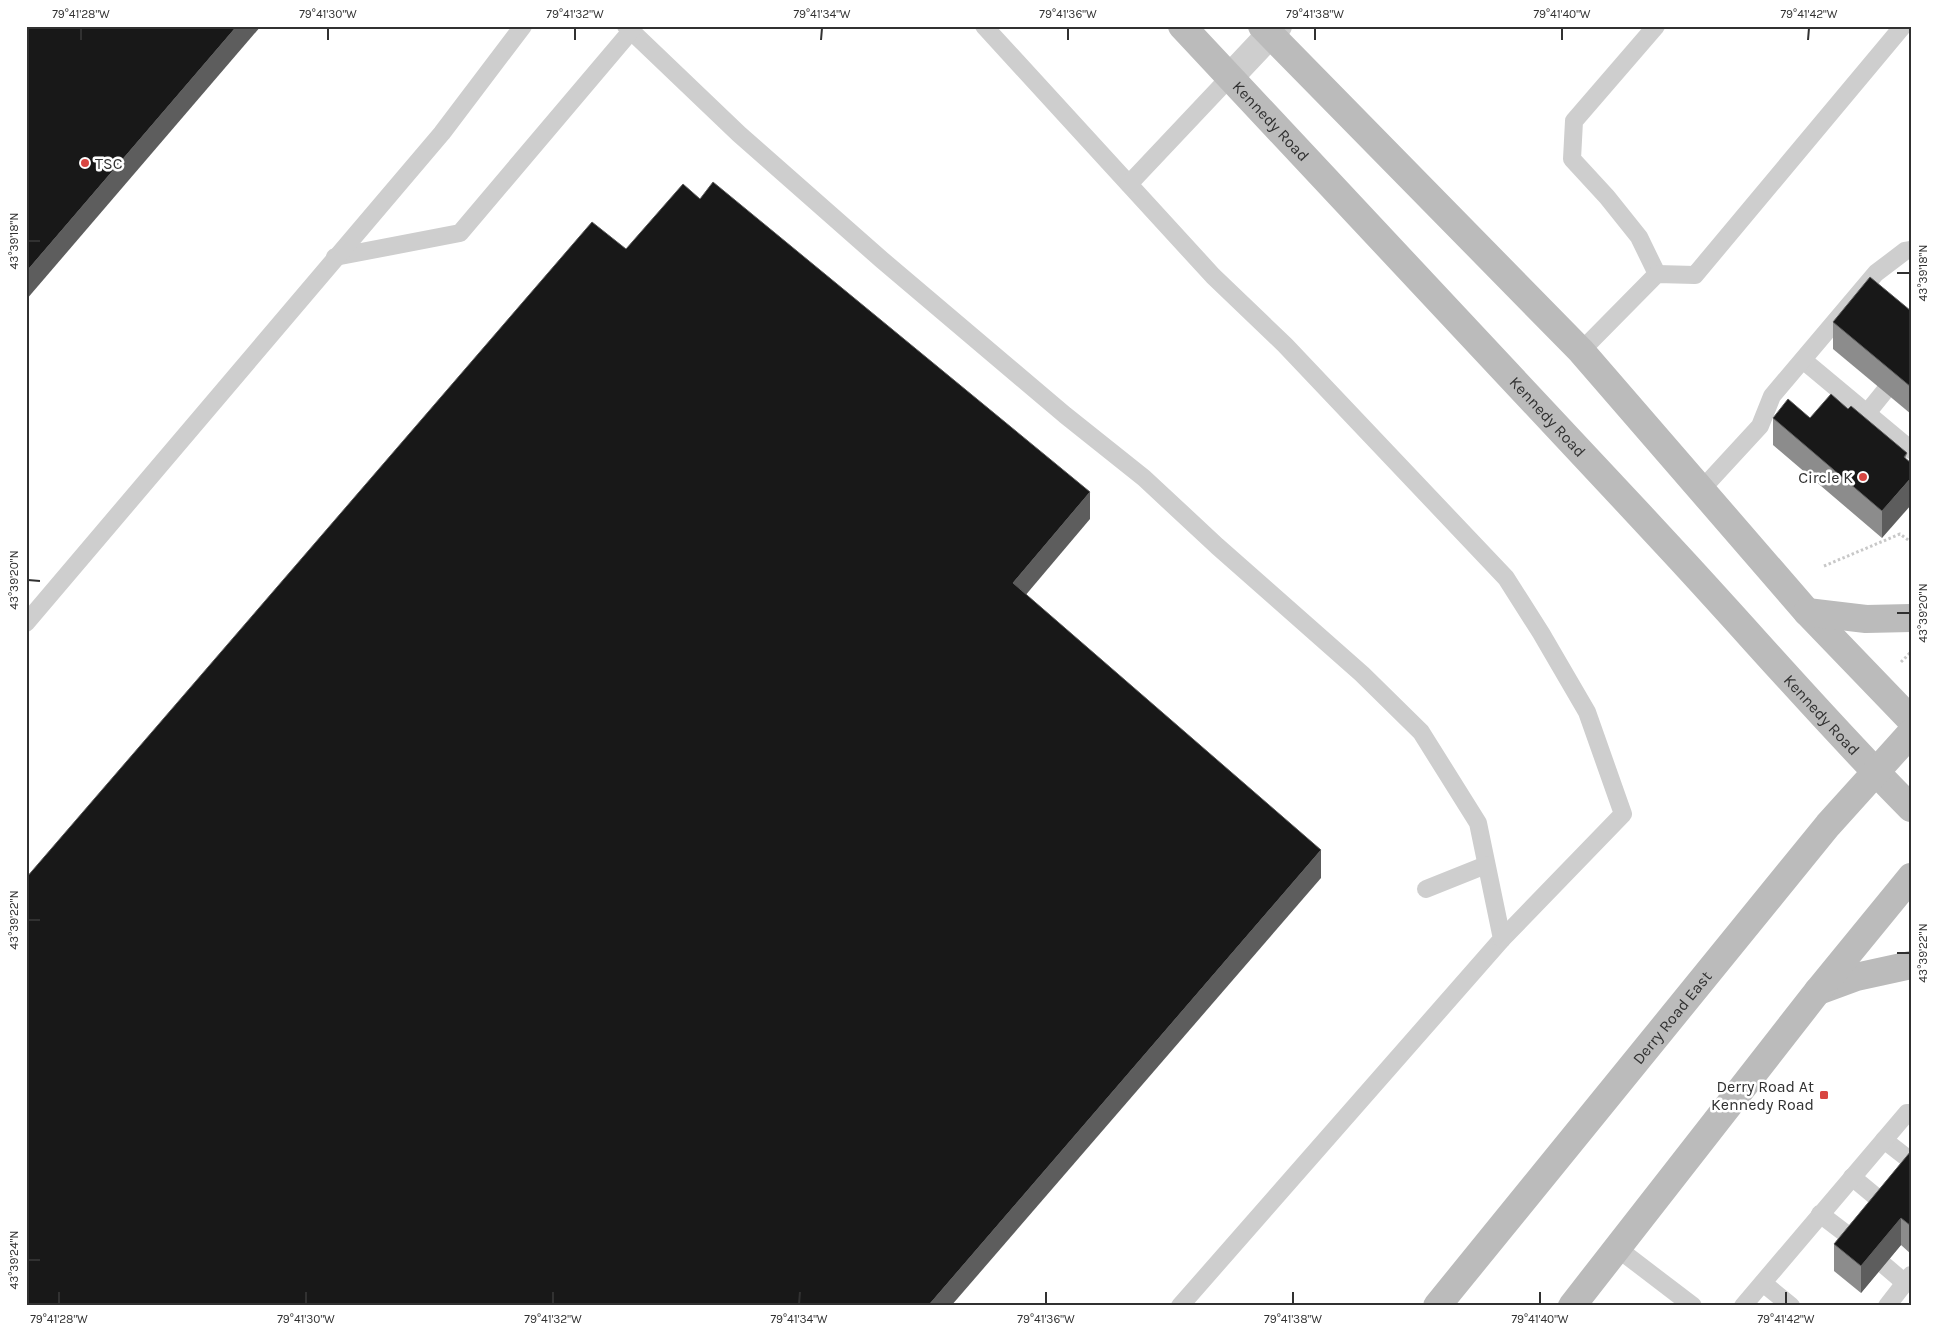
<svg xmlns="http://www.w3.org/2000/svg" width="1937" height="1332" viewBox="0 0 1937 1332" font-family="Karla,sans-serif">
<rect width="100%" height="100%" fill="#fff"/>
<g fill="none" stroke-linecap="round" stroke-linejoin="round">
<g stroke="#c8c8c8" stroke-width="3" stroke-dasharray="2.5 2.5" stroke-linecap="butt">
<polyline points="1824,566 1900,534 1911,542"/>
<polyline points="1901,662 1910,653"/>
</g>
<g stroke="#cecece" stroke-width="18">
<polyline points="626,26 739,134 882,260 1065,415 1144,478 1217,546 1362,674 1421,732 1478,823 1502,939 1180,1306"/>
<polyline points="984,26 1213,276 1285,345 1506,578 1541,633 1587,712 1623,814 1502,939"/>
<polyline points="1656,26 1574,121 1572,159 1607,197 1639,237 1657,274"/>
<polyline points="1129,184 1230,77"/>
<polyline points="335,257 460,233 631,31"/>
<polyline points="1581,351 1657,274 1695,275 1903,26"/>
<polyline points="1803,360 1911,450"/>
<polyline points="1867,413 1884,392"/>
<polyline points="1701,490 1760,426 1772,396 1876,273 1905,251 1911,250"/>
<polyline points="26,623 442,133 523,26"/>
<polyline points="1426,889 1486,865"/>
<polyline points="1884,1140 1911,1161"/>
<polyline points="1852,1177 1887,1206"/>
<polyline points="1820,1214 1858,1243"/>
<polyline points="1617,1248 1693,1306"/>
<polyline points="1884,1265 1905,1283"/>
<polyline points="1763,1283 1791,1306"/>
<polyline points="1743,1306 1907,1113 1911,1113"/>
<polyline points="1887,1306 1911,1275"/>
</g>
<polyline stroke="#cecece" stroke-width="28" points="1230,77 1278,26"/>
<g stroke="#bbb" stroke-width="28">
<path id="s1" d="M1182 26C1347 201 1511 376 1674 552 1753 637 1829 726 1911 808"/>
<polyline points="1262,26 1581,351 1807,612 1911,720"/>
<polyline points="1807,612 1866,619 1911,618"/>
<polyline points="1818,991 1856,977 1911,965"/>
<path id="s2" d="M1437 1306 1828 825 1911 733"/>
<polyline points="1572,1306 1817,992 1911,877"/>
</g>
</g>
<g fill="#8c8c8c">
<polygon points="1911,311 1911,414 1833,349 1833,322"/>
<polygon points="1848,409 1907,453 1882,538 1773,445 1773,418 1810,418"/>
<polygon points="1911,1151 1911,1254 1901,1245 1861,1293 1834,1271 1834,1244"/>
</g>
<g fill="#5d5d5d">
<polygon points="237,26 261,26 26,300 26,272"/>
<polygon points="1911,478 1911,505 1882,538 1882,511"/>
<polygon points="1090,492 1090,519 1013,610 1013,583"/>
<polygon points="1321,850 1321,878 951,1306 928,1306"/>
<polygon points="1901,1218 1901,1245 1861,1293 1861,1266"/>
</g>
<g fill="#181818" stroke="#5d5d5d">
<polygon points="26,26 237,26 26,272"/>
<polygon points="713,182 1090,492 1013,583 1321,850 928,1306 26,1306 26,878 592,222 626,249 683,184 700,199"/>
<polygon points="1870,277 1911,311 1911,387 1833,322"/>
<polygon points="1831,394 1848,409 1851,406 1907,453 1904,457 1911,463 1911,478 1882,511 1773,418 1788,399 1810,418"/>
<polygon points="1911,1151 1911,1226 1901,1218 1861,1266 1834,1244"/>
</g>
<path fill="none" stroke="#313131" stroke-width="2" d="M81 40V28M328 40V28M575 40V28M821 40 822 28M1068 40V28M1315 40V28M1562 40V28M1808 40 1809 28M28 241H40M1897 273H1910M28 580 40 581M1897 613H1910M28 920H40M1897 953H1910M28 1260H40M59 1304V1292M306 1304V1292M553 1304V1292M799 1304 800 1292M1046 1304V1292M1293 1304V1292M1540 1304V1292M1786 1304V1292"/>
<g fill="#d84642" stroke="#fff" stroke-width="2">
<circle cx="85" cy="163" r="5"/>
<circle cx="1863" cy="477" r="5"/>
<rect x="1819" y="1090" width="10" height="10" rx="2.5"/>
</g>
<g text-anchor="middle" dominant-baseline="central" stroke-width="5" stroke-linejoin="round" paint-order="stroke">
<g font-size="16" fill="#313131" stroke="#fff">
<text stroke="none"><textPath href="#s1" startOffset="130">Kennedy Road</textPath></text>
<text stroke="none"><textPath href="#s1" startOffset="535">Kennedy Road</textPath></text>
<text stroke="none"><textPath href="#s1" startOffset="940">Kennedy Road</textPath></text>
<text stroke="none"><textPath href="#s2" startOffset="372">Derry Road East</textPath></text>
</g>
<g font-size="16" fill="#313131" stroke="#fff" text-anchor="end">
<text x="95" y="163" text-anchor="start">TSC</text>
<text x="1853" y="477">Circle K</text>
<text x="1814" y="1086">Derry Road At<tspan x="1814" dy="18">Kennedy Road</tspan></text>
</g>
</g>
<rect width="1937" height="1332" fill="none" stroke="#ffffff" stroke-width="55"/>
<rect x="28" y="28" width="1882" height="1276" fill="none" stroke="#313131" stroke-width="2"/>
<g font-size="12" text-anchor="middle" fill="#313131">
<text x="81" y="18">79°41'28"W</text>
<text x="328" y="18">79°41'30"W</text>
<text x="575" y="18">79°41'32"W</text>
<text x="822" y="18">79°41'34"W</text>
<text x="1068" y="18">79°41'36"W</text>
<text x="1315" y="18">79°41'38"W</text>
<text x="1562" y="18">79°41'40"W</text>
<text x="1809" y="18">79°41'42"W</text>
<text transform="translate(14 241) rotate(-90)" y="4">43°39'18"N</text>
<text transform="translate(1923 273) rotate(-90)" y="4">43°39'18"N</text>
<text transform="translate(14 580) rotate(-90)" y="4">43°39'20"N</text>
<text transform="translate(1923 613) rotate(-90)" y="4">43°39'20"N</text>
<text transform="translate(14 920) rotate(-90)" y="4">43°39'22"N</text>
<text transform="translate(1923 953) rotate(-90)" y="4">43°39'22"N</text>
<text transform="translate(14 1260) rotate(-90)" y="4">43°39'24"N</text>
<text x="59" y="1323">79°41'28"W</text>
<text x="306" y="1323">79°41'30"W</text>
<text x="553" y="1323">79°41'32"W</text>
<text x="799" y="1323">79°41'34"W</text>
<text x="1046" y="1323">79°41'36"W</text>
<text x="1293" y="1323">79°41'38"W</text>
<text x="1540" y="1323">79°41'40"W</text>
<text x="1786" y="1323">79°41'42"W</text>
</g>
</svg>
